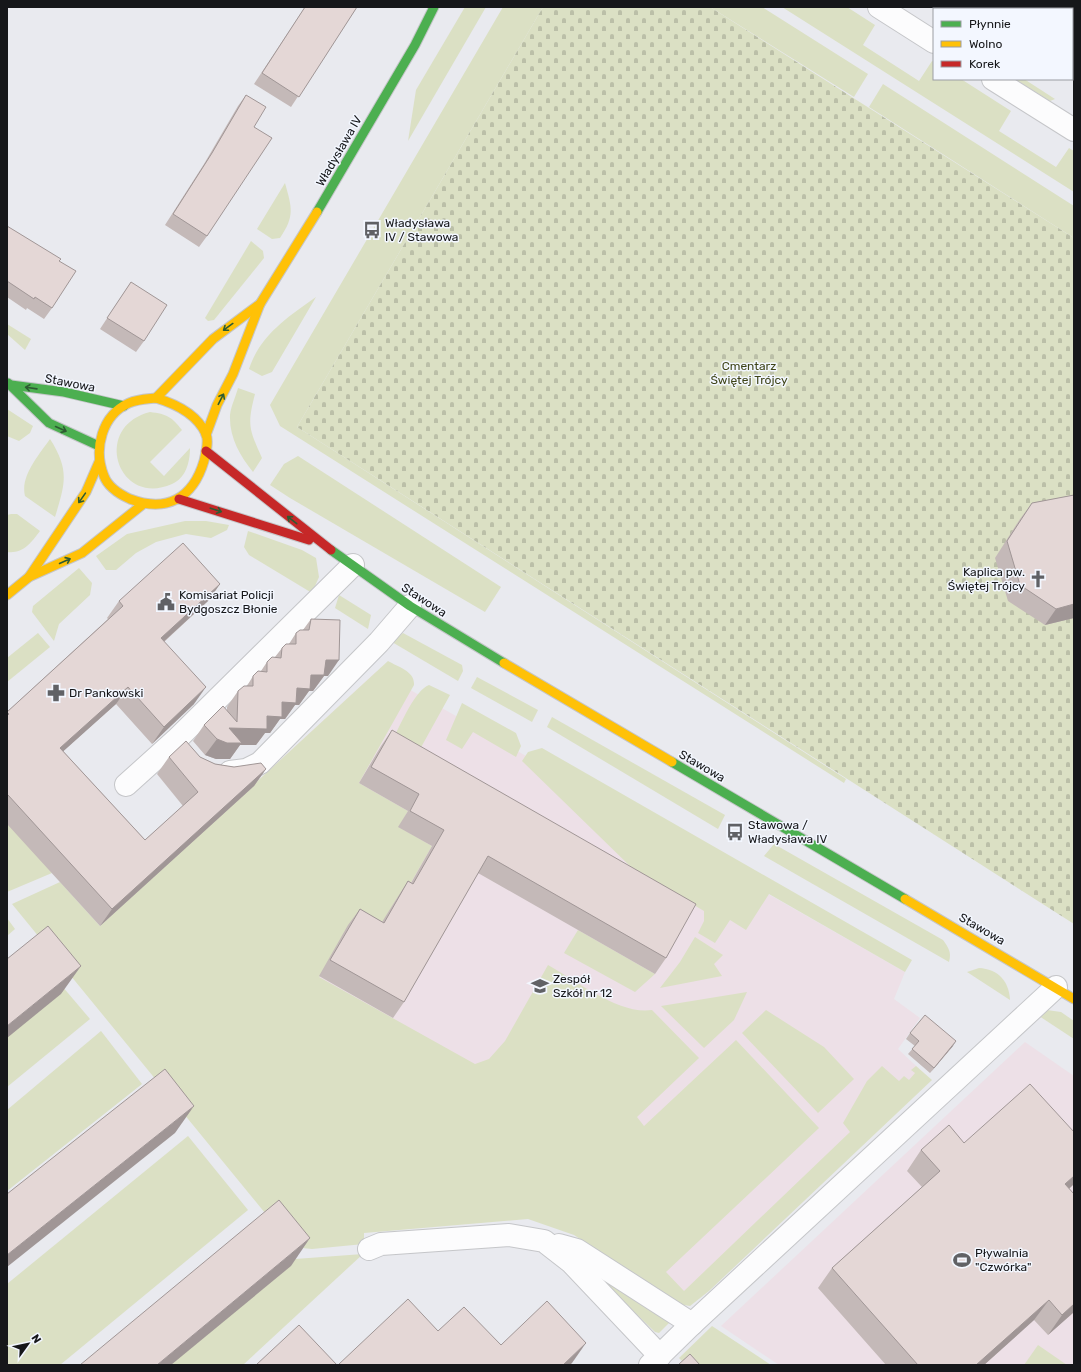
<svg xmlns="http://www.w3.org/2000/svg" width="1081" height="1372" viewBox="0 0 1081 1372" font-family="Rubik,sans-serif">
<defs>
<pattern id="cemetery-stones" width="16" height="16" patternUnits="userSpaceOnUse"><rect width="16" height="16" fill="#dbe0c4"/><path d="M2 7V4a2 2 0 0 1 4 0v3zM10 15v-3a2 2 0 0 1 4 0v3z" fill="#bbbfa8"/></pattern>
</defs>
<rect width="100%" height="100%" fill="#e9eaef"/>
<g fill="#ede0e7">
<polygon points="377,671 905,972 894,999 920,1018 898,1049 928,1077 688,1305 119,909"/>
<polygon points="1025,1042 1074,1076 1074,1365 779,1365 721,1326"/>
</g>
<g fill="#dbe0c4">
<polygon points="465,7 486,7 408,141 416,90"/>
<polygon points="503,7 543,7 297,427 846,779 844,783 280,426 270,405"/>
<polygon points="710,7 762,7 868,74 854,97"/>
<polygon points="782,7 847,7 875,25 863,45 919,81 932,61 934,62 934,79 961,79 1011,111 999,131 1056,167 1069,148 1074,151 1074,192"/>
<polygon points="1015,79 1024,79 1055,99 1050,101"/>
<polygon points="883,84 1074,206 1074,238 869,107"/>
<path d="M285 183C292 208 295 216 280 238L272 239 257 229Z"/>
<polygon points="251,241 263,251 264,258 214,320 208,321 205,318"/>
<path d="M316 297 272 372 262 376 249 369C260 335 288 317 316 297Z"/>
<polygon points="7,324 31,339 25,350 7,334"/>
<path d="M238 388 255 394C247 425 249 429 262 458L253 472C240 456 229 437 230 415 231 406 236 396 238 388Z"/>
<polygon points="7,409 33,426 30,433 19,441 7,436"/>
<path d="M150 412C167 414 172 417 182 430L150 462 164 476 190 448C190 462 186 478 172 484 118 508 91 427 150 412Z"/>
<path d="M50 439C70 470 65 484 55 517L25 496C20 476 39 455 50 439Z"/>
<polygon points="298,456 501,587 485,612 290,498 270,485 284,464"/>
<path d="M11 514H17L40 531C31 543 23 554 7 552V515Z"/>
<polygon points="185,521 206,521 229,525 227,530 211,538 186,534 156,542 136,553 116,570 106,570 96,556 127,534"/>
<polygon points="248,531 302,550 316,558 319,577 312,593 249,555 244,547"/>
<polygon points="79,568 92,583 90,595 59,624 54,641 32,612 33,606"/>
<polygon points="339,595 371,615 368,629 335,608"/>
<polygon points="38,633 50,647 7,682 7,658"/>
<polygon points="403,633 462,665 463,671 458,681 392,642"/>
<path d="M388 661C398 667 415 671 414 685L359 783 408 811 399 827 432 846 401 900 397 898 373 939 319 977 475 1064 489 1059 505 1041 548 965C577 981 619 1015 652 1010L699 1058 637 1117 644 1126 736 1040 819 1128 666 1272 684 1291 850 1132 843 1123 867 1081 882 1066 899 1081 904 1076 909 1080 915 1073 911 1070 916 1066 932 1080 709 1291 690 1306 678 1304 574 1235 528 1219 364 1233V1244L312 1249 302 1248 274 1224 12 904 60 882 100 926Z"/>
<polygon points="477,677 538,710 532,722 471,688"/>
<path d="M429 685 450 695 419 751 394 737C401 724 415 690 429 685Z"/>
<polygon points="462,703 516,733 521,746 516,757 473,732 462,749 446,740"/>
<polygon points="552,717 725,815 718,829 547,727"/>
<polygon points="542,748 912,960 905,972 769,894 746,930 730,920 715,943 698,933 704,921 704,911 633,869 522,761 528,752"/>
<polygon points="7,820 52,873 7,892"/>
<path d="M774 844 943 940C948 947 952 952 949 962L764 856Z"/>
<polygon points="7,918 15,929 7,936"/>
<polygon points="578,930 655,974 635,992 564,953"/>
<polygon points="695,937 723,955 714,964 722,976 660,988 680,962"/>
<path d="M979 968C998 969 1009 981 1010 1000L967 972Z"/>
<polygon points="62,986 90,1019 7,1087 7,1032"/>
<polygon points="747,992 734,1020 704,1048 661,1006"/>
<polygon points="766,1010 824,1047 854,1079 818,1113 742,1033"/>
<polygon points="1047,1010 1061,1012 1074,1021 1074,1039 1036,1014"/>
<polygon points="101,1031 142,1084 7,1191 7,1110"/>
<polygon points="188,1136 248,1210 60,1365 7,1365 7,1284"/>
<polygon points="363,1254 243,1365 169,1365 295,1259"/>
<polygon points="595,1274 671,1321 659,1333 655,1332"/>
<polygon points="712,1326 771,1365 686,1365 679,1358"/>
<polygon points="1038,1345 1067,1365 1024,1365"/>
</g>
<polygon fill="url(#cemetery-stones)" points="543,7 710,7 1074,238 1074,924 297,427"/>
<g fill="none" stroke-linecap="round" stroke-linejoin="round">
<g stroke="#c5c6c9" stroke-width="24">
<g id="street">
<polyline points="879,7 934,42"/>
<polyline points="993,79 1074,130"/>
<polyline points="230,772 246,770 260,763 379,642 410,606"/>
<polyline points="126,785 176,740 353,565"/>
<polyline points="559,1245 577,1250 692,1324"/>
<polyline points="369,1249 381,1244 509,1235 544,1241 571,1262 660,1356"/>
<polyline points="650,1365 692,1324 1056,987"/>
</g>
</g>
<g stroke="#c5c6c9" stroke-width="11">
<g id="fast">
<polyline points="317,212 415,45 434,7"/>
<polyline points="8,383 49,423 99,446"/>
<polyline points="11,385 64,392 124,406"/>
<polyline points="331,550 410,606 504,663"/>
<polyline points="672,762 905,899"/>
</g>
</g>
<g stroke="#c5c6c9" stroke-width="11">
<g id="slow">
<path d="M156 398C176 404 197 414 206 434 209 441 206 453 204 461 193 498 167 513 130 499 119 494 108 487 104 476 93 449 102 415 129 403 138 399 147 399 156 398Z"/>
<polyline points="156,398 213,339 260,304"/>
<polyline points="206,435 217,405 233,374 260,304 317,212"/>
<polyline points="29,577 86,492 99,462"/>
<polyline points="7,595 29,577 82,553 142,505"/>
<polyline points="504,663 672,762"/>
<polyline points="905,899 1074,999"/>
</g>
</g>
<g stroke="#c5c6c9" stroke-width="11">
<g id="jam">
<polyline points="206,451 331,550"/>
<polyline points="179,499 309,540"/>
</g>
</g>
<use href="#street" stroke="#fcfcfd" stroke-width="22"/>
<use href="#fast" stroke="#4caf50" stroke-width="9"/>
<use href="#slow" stroke="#ffc107" stroke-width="9"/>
<use href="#jam" stroke="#c62828" stroke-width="9"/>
</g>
<g fill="#c4b9b8">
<polygon points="305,7 357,7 291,107 254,84"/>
<polygon points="1072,19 1074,21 1074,81 1070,79 1072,79"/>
<polygon points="246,95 254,127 207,236 199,247 165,225 204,164 238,106"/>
<polygon points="7,226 59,261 52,308 44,319 27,308 26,310 7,297"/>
<polygon points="131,282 144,341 136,352 100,329"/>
<polygon points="1074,495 1074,618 1045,625 1008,601 995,558 1020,519 1032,503"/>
<polygon points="220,584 208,601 164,642 194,704 152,744 116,704 63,751 145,840 183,806 157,774 169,757 200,757 215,764 234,767 266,769 254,786 100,926 7,824 7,712 108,619 107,618 119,601"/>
<polygon points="311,619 328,676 324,676 313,691 309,691 299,705 295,705 285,719 280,719 270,733 265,733 256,745 240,745 230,759 216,759 205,755 193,741 204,725 227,711 227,707 238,691 247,686 253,676 261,671 267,662 275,657 282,648 289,644 296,633 303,630"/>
<polygon points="392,730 666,958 655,974 478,873 404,1002 393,1018 319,976 348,925 360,909 382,922 397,898 408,881 411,883 432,846 398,827 408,811 359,783 381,746"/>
<polygon points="910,1033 953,1046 930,1073 908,1054 915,1046 906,1039"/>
<polygon points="1074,1132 1074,1184 1069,1189 1074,1312 1048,1335 1034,1320 984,1365 886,1365 818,1288 832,1268 922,1187 907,1171 921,1150 964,1143"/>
</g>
<g fill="#a09696">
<polygon points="220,584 208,601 149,655 161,638"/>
<polygon points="1074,604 1074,618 1045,625 1056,609"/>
<polygon points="326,660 339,660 328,676 324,676 313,691 309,691 299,705 295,705 285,719 280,719 270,733 265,733 256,745 240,745 230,759 216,759 205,755 217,739 229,728 267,716"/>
<polygon points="128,687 116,704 48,765 60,748"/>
<polygon points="206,687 194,704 152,744 164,727"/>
<polygon points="266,769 254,786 100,926 112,909"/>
<polygon points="81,966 61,994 7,1038 7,1026"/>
<polygon points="956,1041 953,1046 930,1073 934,1068"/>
<polygon points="194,1106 175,1133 7,1267 7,1255"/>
<polygon points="1074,1176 1074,1184 1051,1205 1065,1184"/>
<polygon points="310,1238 291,1266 171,1365 157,1365"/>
<polygon points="1049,1300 1034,1320 984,1365 976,1365"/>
<polygon points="1074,1304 1074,1312 1048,1335 1062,1315"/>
<polygon points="586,1343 572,1363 570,1365 563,1365"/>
</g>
<g fill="#e4d7d6" stroke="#a09696">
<polygon points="305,7 357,7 299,97 262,73"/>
<polygon points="1002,7 1053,7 1056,9 1001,9"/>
<polygon points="1072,19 1074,21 1074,68 1072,67"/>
<polygon points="246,95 266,107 254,127 272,138 207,236 173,214 212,153"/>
<polygon points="7,226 61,259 59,261 76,271 52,308 35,297 34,299 7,281"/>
<polygon points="131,282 167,305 144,341 107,318"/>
<polygon points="1074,495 1074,604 1056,609 1020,585 1007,541 1032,503"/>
<polygon points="183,543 220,584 161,638 206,687 164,727 128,687 60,748 145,840 198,792 169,757 186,741 200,757 215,764 234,767 261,763 266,769 112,909 8,795 7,796 7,716 9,714 7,712 123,606 119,601"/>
<polygon points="311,619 340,620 339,660 326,660 324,675 311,675 310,689 297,688 296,703 282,702 282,717 267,716 267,729 229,728 242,743 227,743 217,739 204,725 223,706 237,722 238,691 244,686 253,686 253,676 258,671 267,672 267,662 272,657 281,658 282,648 286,644 296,644 296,633 300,630 309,630"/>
<polygon points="392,730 696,904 666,958 488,856 404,1002 330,960 360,909 384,923 408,881 413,884 444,830 410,811 419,794 371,767"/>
<polygon points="48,926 81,966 7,1026 7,959"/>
<polygon points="925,1015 956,1041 934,1068 912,1049 919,1041 910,1033"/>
<polygon points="165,1069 194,1106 7,1255 7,1194"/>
<polygon points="1030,1084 1074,1132 1074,1176 1065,1184 1074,1194 1074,1304 1062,1315 1049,1300 976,1365 918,1365 832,1268 940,1171 921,1150 949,1125 964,1143"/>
<polygon points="279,1200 310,1238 157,1365 80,1365"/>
<polygon points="408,1299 438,1331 464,1307 501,1345 547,1301 586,1343 563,1365 338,1365"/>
<polygon points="299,1325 337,1365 256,1365"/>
<polygon points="690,1354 700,1365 678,1365"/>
</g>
<defs><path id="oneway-shaft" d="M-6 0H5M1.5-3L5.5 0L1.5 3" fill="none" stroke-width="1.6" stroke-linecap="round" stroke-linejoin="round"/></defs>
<g stroke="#2e5b32">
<use href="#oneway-shaft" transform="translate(228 327) rotate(144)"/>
<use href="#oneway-shaft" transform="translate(31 388) rotate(-172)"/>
<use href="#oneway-shaft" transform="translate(221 399) rotate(-63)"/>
<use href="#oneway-shaft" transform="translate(61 429) rotate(24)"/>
<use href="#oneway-shaft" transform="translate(82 498) rotate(125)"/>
<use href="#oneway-shaft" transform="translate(216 510) rotate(18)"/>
<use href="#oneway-shaft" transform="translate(292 520) rotate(-142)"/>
<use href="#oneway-shaft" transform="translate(65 561) rotate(-24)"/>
</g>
<defs>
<g id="bus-bare" transform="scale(1.38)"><path d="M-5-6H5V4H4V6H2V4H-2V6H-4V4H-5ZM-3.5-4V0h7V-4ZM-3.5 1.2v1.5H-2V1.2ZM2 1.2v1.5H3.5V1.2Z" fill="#606165" stroke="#f3f7ff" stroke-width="2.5" paint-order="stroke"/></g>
<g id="church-bare" transform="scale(1.38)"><path d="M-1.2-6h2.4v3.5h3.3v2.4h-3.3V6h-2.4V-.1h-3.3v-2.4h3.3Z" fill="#606165" stroke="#f3f7ff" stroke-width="2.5" paint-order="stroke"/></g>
<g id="civic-bare" transform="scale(1.38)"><path d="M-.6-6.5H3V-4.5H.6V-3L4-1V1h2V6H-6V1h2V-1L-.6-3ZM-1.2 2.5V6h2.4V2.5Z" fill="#606165" stroke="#f3f7ff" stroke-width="2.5" paint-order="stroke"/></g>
<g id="pharmacy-bare" transform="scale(1.38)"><path d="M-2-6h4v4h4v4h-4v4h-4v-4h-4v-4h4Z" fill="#606165" stroke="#f3f7ff" stroke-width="2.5" paint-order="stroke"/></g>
<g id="university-bare" transform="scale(1.38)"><path d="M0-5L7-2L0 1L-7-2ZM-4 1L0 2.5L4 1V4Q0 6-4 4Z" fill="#606165" stroke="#f3f7ff" stroke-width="2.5" paint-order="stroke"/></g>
<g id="stadium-bare" transform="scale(1.38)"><path d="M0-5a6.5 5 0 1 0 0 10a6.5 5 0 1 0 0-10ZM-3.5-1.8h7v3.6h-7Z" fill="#606165" stroke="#f3f7ff" stroke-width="2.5" paint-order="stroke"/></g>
</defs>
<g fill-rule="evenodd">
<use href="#bus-bare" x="372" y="230"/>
<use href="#church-bare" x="1038" y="579"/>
<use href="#civic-bare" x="166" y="602"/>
<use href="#pharmacy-bare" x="56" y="693"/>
<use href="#bus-bare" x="735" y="832"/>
<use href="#university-bare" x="540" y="986"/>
<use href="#stadium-bare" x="962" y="1260"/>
</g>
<g text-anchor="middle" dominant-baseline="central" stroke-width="3" stroke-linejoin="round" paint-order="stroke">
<g font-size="12" fill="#16171a" stroke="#f3f7ff">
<text transform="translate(339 151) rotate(-60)">Władysława IV</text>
<text transform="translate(70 383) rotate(11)">Stawowa</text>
<text transform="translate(424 600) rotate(33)">Stawowa</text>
<text transform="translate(702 766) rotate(30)">Stawowa</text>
<text transform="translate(982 929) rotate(30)">Stawowa</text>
</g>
<g font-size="12" fill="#16171a" stroke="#f3f7ff" text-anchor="start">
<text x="385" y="223">Władysława<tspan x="385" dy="14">IV / Stawowa</tspan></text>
<text x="1025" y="572" text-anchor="end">Kaplica pw.<tspan x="1025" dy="14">Świętej Trójcy</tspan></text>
<text x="179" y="595">Komisariat Policji<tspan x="179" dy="14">Bydgoszcz Błonie</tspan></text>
<text x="69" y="693">Dr Pankowski</text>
<text x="748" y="825">Stawowa /<tspan x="748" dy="14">Władysława IV</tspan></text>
<text x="553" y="979">Zespół<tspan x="553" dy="14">Szkół nr 12</tspan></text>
<text x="975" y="1253">Pływalnia<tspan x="975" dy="14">"Czwórka"</tspan></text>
</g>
<g font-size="12" fill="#3e4417" stroke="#f3f7ff">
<text x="749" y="366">Cmentarz<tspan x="749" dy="14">Świętej Trójcy</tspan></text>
</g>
</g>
<rect width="1081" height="1372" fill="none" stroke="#16171a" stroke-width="16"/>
<rect x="933" y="8" width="140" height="72" fill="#f3f7ff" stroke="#9b9da3"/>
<rect x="941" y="21" width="20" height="6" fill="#4caf50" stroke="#9b9da3"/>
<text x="969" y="28" font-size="12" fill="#16171a">Płynnie</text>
<rect x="941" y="41" width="20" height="6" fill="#ffc107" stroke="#9b9da3"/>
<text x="969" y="48" font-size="12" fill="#16171a">Wolno</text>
<rect x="941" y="61" width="20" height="6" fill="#c62828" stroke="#9b9da3"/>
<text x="969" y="68" font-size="12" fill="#16171a">Korek</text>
<g transform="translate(28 1344) rotate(57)" stroke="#f3f7ff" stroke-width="3" paint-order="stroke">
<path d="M0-3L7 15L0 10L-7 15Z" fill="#16171a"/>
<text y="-6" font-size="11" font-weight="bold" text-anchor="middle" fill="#16171a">N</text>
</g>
</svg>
